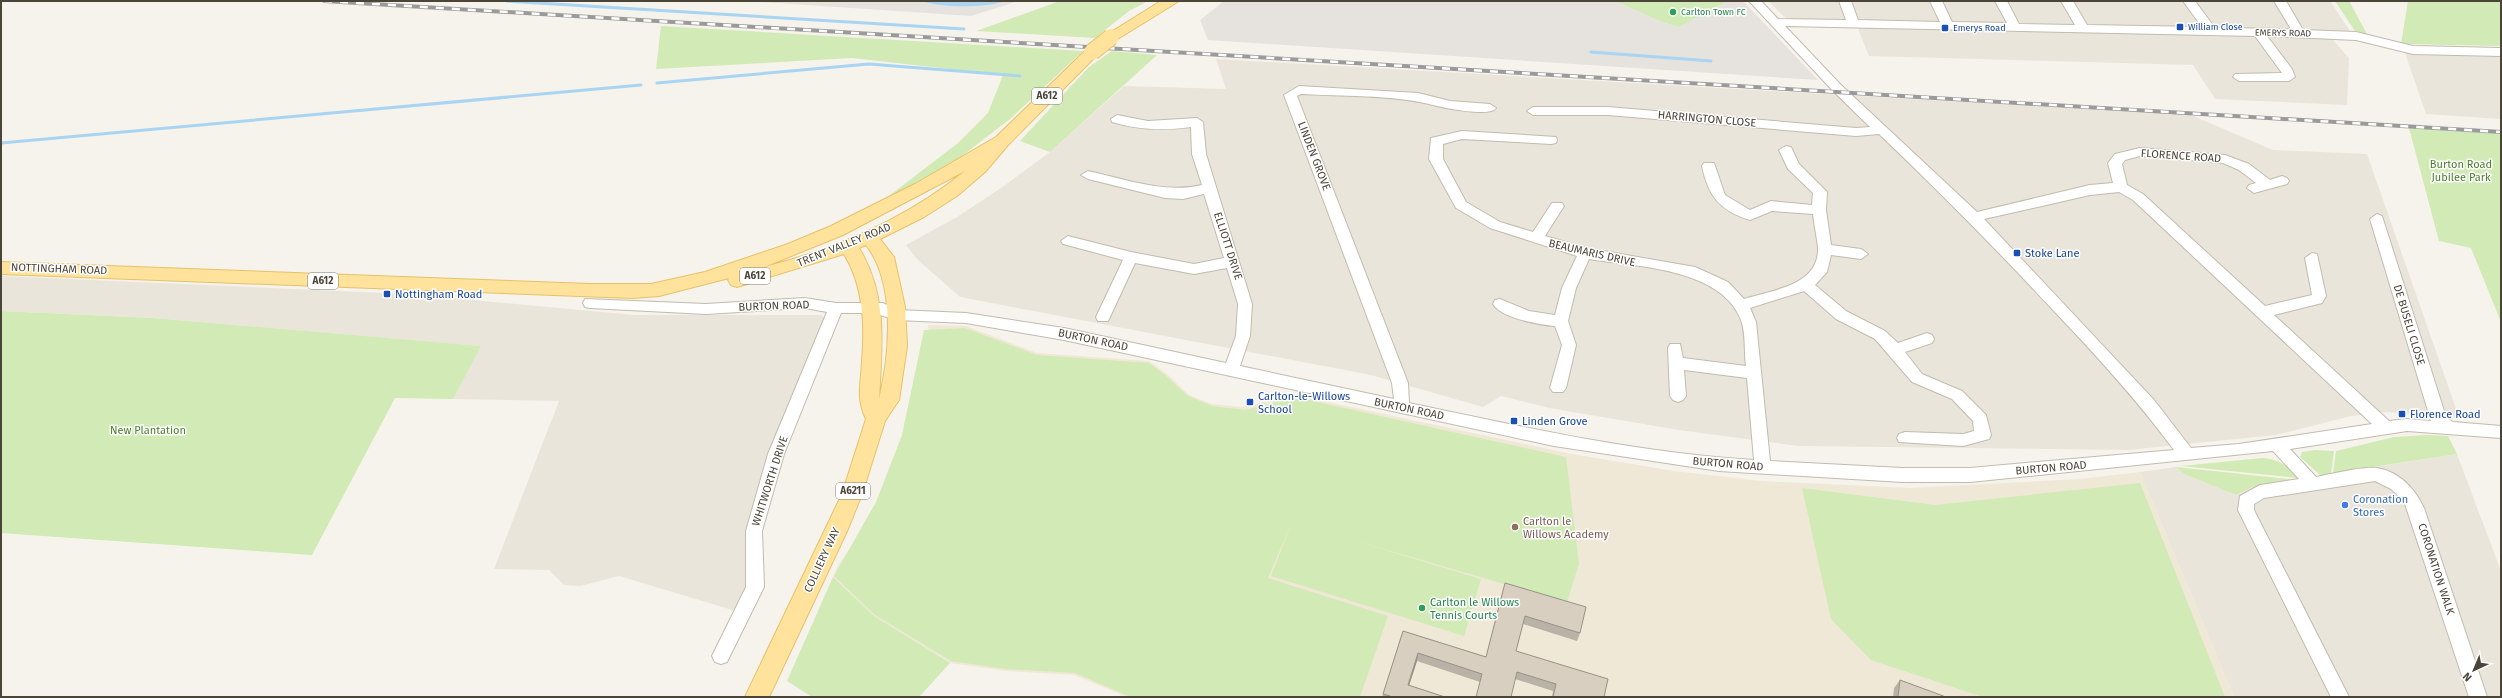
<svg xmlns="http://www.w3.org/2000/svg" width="2502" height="698" viewBox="0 0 2502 698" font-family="'Fira Sans',sans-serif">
<rect width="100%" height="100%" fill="#f6f3ec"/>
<g fill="#eae5da">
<polygon points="1768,1 2330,1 2356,40 2332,39 2349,58 2347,105 2215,99 2193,65 1869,56 1857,26 1793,25"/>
<polygon points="2405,53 2501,56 2501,119 2426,114"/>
<polygon points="1216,59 2191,115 2273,150 2367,154 2459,417 2386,412 2351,416 2276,435 2128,450 1799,446 1679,430 1549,408 1501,396 1483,407 1371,375 960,297 917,259 906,245 957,217 1001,188 1050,152 1124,86 1226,89"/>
<polygon points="1,276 408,294 634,315 821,315 828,322 774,449 749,586 739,612 619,576 580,586 564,585 549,570 494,569 559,401 453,399 480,346 153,318 1,311"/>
<polygon points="2457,454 2501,571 2501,697 2234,697 2140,472 2176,467 2184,474 2236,495 2244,490 2258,485"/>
</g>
<g fill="#e6e2dd">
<polygon points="746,1 1019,1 971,16"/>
<polygon points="1224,1 1615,1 1662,22 1679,27 1728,1 1743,1 1818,80 1208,40 1200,20"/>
</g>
<polygon fill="#efe8d6" points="928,325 966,326 1037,353 1149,361 1167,374 1189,395 1212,404 1242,407 1286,397 1304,397 1572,454 1674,471 1761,481 1910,488 2079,479 2140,472 2234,697 1127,697 1074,675 1006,671 950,663 874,616 833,577 838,565 902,478 933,361"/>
<g fill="#d2eab5">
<polygon points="1060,1 1148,1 1129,11 1095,38 976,31"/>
<polygon points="1615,1 1728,1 1679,27 1662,22"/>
<polygon points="2335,1 2349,1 2367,34 2355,31"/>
<polygon points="2408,1 2501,1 2501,46 2401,44"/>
<polygon points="661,26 1083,51 1010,119 954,162 885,199 958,143 988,113 1003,75 852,58 656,69"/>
<polygon points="1112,51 1157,55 1050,152 1020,141 1089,67"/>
<polygon points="2409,128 2501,134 2501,322 2471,248 2439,241"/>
<polygon points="1,311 153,318 481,346 453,399 395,398 312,555 1,533"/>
<polygon points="965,328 1037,355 1149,363 1165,375 1188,396 1212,406 1245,410 1288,399 1304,399 1566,457 1579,564 1567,602 1349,539 1481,579 1464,636 1271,576 1292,522 1268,578 1388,616 1360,697 1131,697 1075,673 1006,669 951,661 875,615 834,576 876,502 902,435 924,330"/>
<polygon points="2426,435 2448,436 2457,454 2333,473 2336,451 2394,437"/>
<polygon points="2315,450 2334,451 2331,474 2321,476 2300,457 2302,452"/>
<path d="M2262 458C2277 459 2289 465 2297 478L2181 466Z"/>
<path d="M2176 467 2297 480C2276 483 2253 483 2236 495L2184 474Z"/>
<polygon points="2140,483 2225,697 1983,697 1871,660 1831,619 1802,488 1935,505"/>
<polygon points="833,577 874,616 950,663 919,697 812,697 787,681"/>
</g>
<path fill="#a9d4f2" d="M922 1H1005C985 8 942 8 922 1Z"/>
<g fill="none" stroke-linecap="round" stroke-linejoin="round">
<g stroke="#a9d4f2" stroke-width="3">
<polyline points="506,1 964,29"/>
<polyline points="1591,52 1711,61"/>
<polyline points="657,83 869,64 1020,76"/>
<polyline points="1,143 641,85"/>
</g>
<g stroke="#c2bbae" stroke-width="2">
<path id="minor" d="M1749 1H1761L1778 19 1846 20 1839 1H1851L1858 20 1940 22 1930 1H1942L1952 22 2007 23 1995 1H2007L2019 24 2075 25 2061 1H2073L2087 25 2202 27 2183 1H2195L2215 28 2291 29 2274 1H2286L2303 30 2356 32 2413 46 2501 48V56L2413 54 2356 40 2267 36 2292 69 2295 77 2289 81H2239L2233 77 2235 74 2282 73 2255 36 1785 26 1841 85 1977 212 2090 185 2113 183 2108 163 2115 154 2140 148 2225 155 2249 164 2270 180 2282 176 2287 178 2289 181 2287 184 2254 193 2247 188 2249 185 2256 183 2239 170 2223 163 2140 156 2125 160 2122 164 2127 185 2143 194 2265 306 2312 295 2305 258 2312 253 2317 254 2326 296 2322 303 2274 315 2389 421 2407 419 2431 421 2370 219 2377 214 2382 216 2446 417 2453 422 2501 426V438L2407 431 2290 449 2316 477C2330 474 2365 466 2377 468 2400 472 2415 489 2424 508L2487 697H2469L2404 501 2391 489 2375 481 2264 498 2254 504V510L2349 697H2331L2238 510 2240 496 2260 485 2299 479 2273 451 1970 482H1902L1719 471 1554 446 1064 340 966 323 897 320 873 313H841L784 454 762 531 764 587 727 662 721 664 715 662 712 656 746 587V531L768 454 827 312 805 308 706 314 590 308 585 307 583 303 585 299 706 304 805 298 836 303H883L897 310 966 313 1064 328 1226 363 1236 336 1238 304 1227 268 1194 274 1135 263 1110 317 1108 321H1098L1096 317 1123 260 1063 244 1061 241 1068 236 1131 252 1194 264 1224 258 1204 194 1183 199 1165 198 1088 179 1081 175 1088 171C1125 179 1164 194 1202 185L1192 154 1191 127C1163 131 1139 130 1112 122L1111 119 1117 115 1148 121 1197 118 1203 122 1206 154 1252 304 1250 336 1240 366 1394 399 1392 383 1284 95 1299 86 1418 93 1450 101 1490 104 1496 108C1490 118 1440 107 1429 104 1393 95 1339 96 1301 94L1297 96 1408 383 1409 403C1523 427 1638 453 1754 460L1747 378 1684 370 1686 396 1683 400 1678 402 1673 400 1670 396 1668 348 1670 344H1680L1683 358 1746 366C1744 352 1746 333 1741 320 1721 268 1637 267 1589 259L1576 288 1568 321 1576 345 1566 388 1563 392H1553L1550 388 1562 345 1555 326C1540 325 1501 318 1493 304L1495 300 1500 299 1529 311 1555 315 1562 288 1577 256 1490 228 1456 208 1429 159 1431 138 1462 131 1556 137 1557 140 1556 143 1551 144 1462 139 1443 144V159L1466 202 1500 222 1533 232 1552 203H1562L1564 206 1545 236 1586 248 1695 267 1728 282 1744 299C1772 290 1819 286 1818 248 1817 237 1814 225 1813 214L1772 211 1750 220C1720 211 1708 196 1702 166L1704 163H1714L1725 195 1750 210 1771 201 1812 205 1813 193 1788 169 1779 150 1786 146 1791 147 1799 164 1827 192 1826 210 1831 245 1861 249 1868 254 1861 259 1831 255 1827 272 1815 285 1846 311 1885 331 1898 343 1927 333 1932 335 1934 339 1932 343 1905 352 1922 374 1962 391 1986 415 1991 435 1989 439 1963 446 1899 442 1897 438 1899 434 1905 432 1963 434 1974 431 1973 421 1952 399 1912 382 1875 339 1836 319 1804 291 1750 308 1756 322 1770 461 1902 468H1970L2174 450C2137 400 2096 355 2053 310 1997 250 1939 191 1879 134L1856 136 1608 115H1533L1527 111 1533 107H1608L1856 128 1870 127 1833 91ZM2119 192 2133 200 2372 424 2239 444 2191 448 2154 400 1984 219 2090 195Z"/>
</g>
<g stroke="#e6c16a" stroke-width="2">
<g id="major">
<polygon points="1161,1 1179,1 1116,40 1111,42 1103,37"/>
<path d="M1092 47 1100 52 1097 55 1008 145 985 172 957 196 924 217 880 239 894 257 905 307 907 346 899 400 885 421 862 494 848 529 769 697H745L842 494 866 419C856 398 861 384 862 362 865 325 864 287 844 254L737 287 731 285 728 280 729 278 659 296 633 298 1 274V262L590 284H651L705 272 788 244 831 226 915 184 996 137 1087 49ZM965 171C907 218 836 249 764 267L843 235ZM866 245C896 283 890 354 879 399 882 346 888 295 859 248Z"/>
</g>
</g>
<use href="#minor" fill="#fff" fill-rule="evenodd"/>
<use href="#major" fill="#ffe39c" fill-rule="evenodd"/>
<g stroke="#9a9a9a" stroke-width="4">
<polyline id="rail" points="324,1 2501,132"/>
</g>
<use href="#rail" stroke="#fff" stroke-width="2.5" stroke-dasharray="8" stroke-linecap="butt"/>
<g stroke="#e6c16a" stroke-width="18" stroke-linecap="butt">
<polyline id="major-bridge" points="1092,52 1111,37"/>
</g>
<use href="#major-bridge" stroke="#ffe39c" stroke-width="16"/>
</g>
<g fill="#bab2a6">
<polygon points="1505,583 1580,633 1577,641 1523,624 1516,651 1604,697 1552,697 1553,691 1515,679 1480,682 1417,661 1409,685 1445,697 1382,697 1383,694 1403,631 1486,657"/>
<polygon points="1900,680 1946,697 1893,697 1894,688"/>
</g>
<polygon fill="#979187" points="1418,653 1417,661 1407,692 1408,685"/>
<g fill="#d8cfc1" stroke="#979187">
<polygon points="1505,583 1586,607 1580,633 1525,616 1516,651 1608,679 1604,697 1553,697 1556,684 1517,672 1511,697 1476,697 1482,674 1418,653 1408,685 1445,697 1393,697 1383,694 1403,631 1486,657"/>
<polygon points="1900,680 1946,697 1898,697"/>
</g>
<g fill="#2e9e5b" stroke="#fff" stroke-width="1.5">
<circle cx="1673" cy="12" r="4"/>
<circle cx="1422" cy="608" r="4"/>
</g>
<g fill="#1a4fb4" stroke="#fff" stroke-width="1.5">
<rect x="2176" y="23" width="8" height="8" rx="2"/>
<rect x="1941" y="24" width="8" height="8" rx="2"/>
<rect x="2013" y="249" width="8" height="8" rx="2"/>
<rect x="383" y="290" width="8" height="8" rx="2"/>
<rect x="1246" y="398" width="8" height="8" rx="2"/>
<rect x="2398" y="410" width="8" height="8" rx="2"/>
<rect x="1510" y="417" width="8" height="8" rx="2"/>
</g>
<circle fill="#3f7fe0" stroke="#fff" stroke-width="1.5" cx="2345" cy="505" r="4"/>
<circle fill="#8d6e63" stroke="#fff" stroke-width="1.5" cx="1515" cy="527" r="4"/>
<g text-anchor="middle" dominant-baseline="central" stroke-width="3" stroke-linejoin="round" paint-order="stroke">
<g font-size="9" fill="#27864d" stroke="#fff" text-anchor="start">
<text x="1681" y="12">Carlton Town FC</text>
</g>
<g font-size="9" fill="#164399" stroke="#fff" text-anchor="start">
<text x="2188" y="27">William Close</text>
<text x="1953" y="28">Emerys Road</text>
</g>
<g font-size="9" fill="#4b4439" stroke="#fff">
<text transform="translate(2283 33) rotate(1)">EMERYS ROAD</text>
</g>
<g fill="#fff" stroke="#817c74" stroke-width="1">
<rect x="1032" y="88" width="30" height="16" rx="3"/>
<rect x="740" y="268" width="30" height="16" rx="3"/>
<rect x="308" y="273" width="30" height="16" rx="3"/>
<rect x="836" y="483" width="34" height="16" rx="3"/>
</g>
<g font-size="10" font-weight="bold" fill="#4b4439">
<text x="1047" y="96">A612</text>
<text x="755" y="276">A612</text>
<text x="323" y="281">A612</text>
<text x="853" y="491">A6211</text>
</g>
<g font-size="11" fill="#4b4439" stroke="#fff">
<text transform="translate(1707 119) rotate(5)">HARRINGTON CLOSE</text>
<text transform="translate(1314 156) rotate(69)">LINDEN GROVE</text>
<text transform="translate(2181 156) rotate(4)">FLORENCE ROAD</text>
<text transform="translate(844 245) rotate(-22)">TRENT VALLEY ROAD</text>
<text transform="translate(1228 246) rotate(72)">ELLIOTT DRIVE</text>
<text transform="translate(1592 253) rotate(13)">BEAUMARIS DRIVE</text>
<text transform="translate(59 269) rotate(2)">NOTTINGHAM ROAD</text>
<text transform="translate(774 306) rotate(-2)">BURTON ROAD</text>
<text transform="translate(2409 325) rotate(73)">DE BUSELI CLOSE</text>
<text transform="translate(1093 340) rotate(12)">BURTON ROAD</text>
<text transform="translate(1409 409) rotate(12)">BURTON ROAD</text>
<text transform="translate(1728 464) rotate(5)">BURTON ROAD</text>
<text transform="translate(2051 468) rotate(-5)">BURTON ROAD</text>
<text transform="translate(770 481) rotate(-72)">WHITWORTH DRIVE</text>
<text transform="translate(822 560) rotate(-65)">COLLIERY WAY</text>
<text transform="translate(2436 569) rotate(72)">CORONATION WALK</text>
</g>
<g font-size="11" fill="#4a7f2a" stroke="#fff">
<text x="2461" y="164">Burton Road<tspan x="2461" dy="13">Jubilee Park</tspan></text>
<text x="148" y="430">New Plantation</text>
</g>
<g font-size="11" fill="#164399" stroke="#fff" text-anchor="start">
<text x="2025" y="253">Stoke Lane</text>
<text x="395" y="294">Nottingham Road</text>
<text x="1258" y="396">Carlton-le-Willows<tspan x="1258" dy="13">School</tspan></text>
<text x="2410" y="414">Florence Road</text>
<text x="1522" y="421">Linden Grove</text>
</g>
<g font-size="11" fill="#366cbe" stroke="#fff" text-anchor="start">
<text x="2353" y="499">Coronation<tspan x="2353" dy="13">Stores</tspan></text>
</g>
<g font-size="11" fill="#785e54" stroke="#fff" text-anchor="start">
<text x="1523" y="521">Carlton le<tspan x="1523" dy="13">Willows Academy</tspan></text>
</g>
<g font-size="11" fill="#27864d" stroke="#fff" text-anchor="start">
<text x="1430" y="602">Carlton le Willows<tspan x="1430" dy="13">Tennis Courts</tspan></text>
</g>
</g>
<rect width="2502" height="698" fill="none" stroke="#4b4439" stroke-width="4"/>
<g transform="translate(2474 670) rotate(224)" stroke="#ffffff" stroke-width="3" paint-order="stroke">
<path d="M0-3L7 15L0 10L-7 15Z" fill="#4b4439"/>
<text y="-6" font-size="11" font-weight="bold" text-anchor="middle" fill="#4b4439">N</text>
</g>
</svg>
